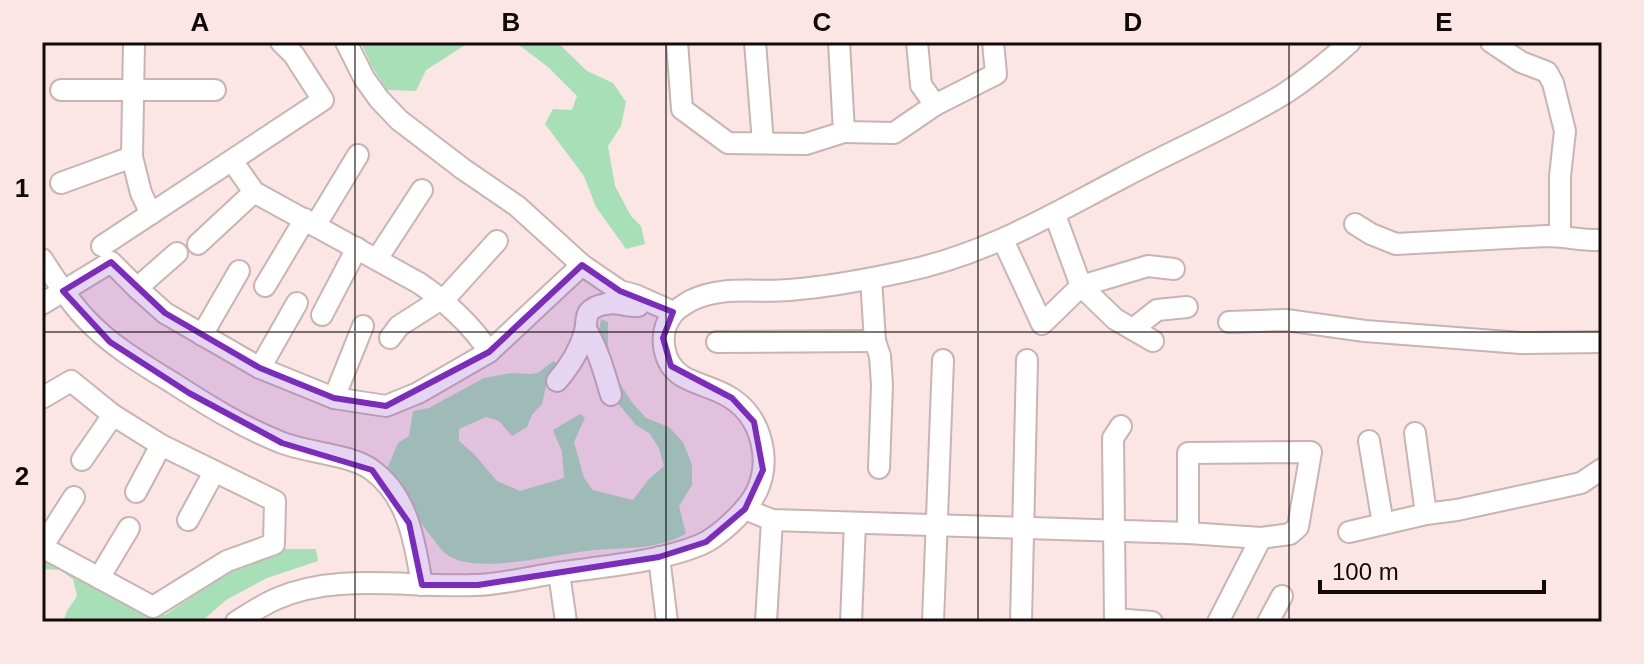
<svg xmlns="http://www.w3.org/2000/svg" width="1644" height="664" viewBox="0 0 1644 664" font-family="Helvetica,sans-serif">
<rect width="100%" height="100%" fill="#fbe6e5"/>
<g fill="#a7dfb7">
<polygon points="361,42 470,42 426,70 416,91 387,90 371,65"/>
<polygon points="515,42 557,42 587,71 613,83 626,102 621,126 608,146 615,186 631,216 641,226 645,244 626,249 596,207 584,176 545,124 553,109 572,110 577,96 548,67"/>
<path d="M601 319 608 322V346L617 379 631 401 646 418 669 427 683 442 692 465V485L679 506 686 534C654 550 630 547 597 550 562 552 475 577 446 554 442 551 438 545 434 540 416 518 402 494 387 469L398 443 409 436 413 411 429 408 484 378 512 373 530 374 538 373 553 361 559 365 546 386 542 404 532 415 527 427 512 436 499 421 486 417 459 429V441L474 454 497 481 520 491 564 478 562 452 553 430 580 414 585 418 574 442 584 478 593 490 633 500 648 480 664 466 659 448 650 434 636 425 616 401 598 336Z"/>
<polygon points="284,549 316,549 318,561 267,578 226,600 201,622 63,622 67,611 77,596 73,579 60,570 42,569 42,554 144,612 165,615 205,588 244,565"/>
</g>
<g fill="none" stroke-linecap="round" stroke-linejoin="round">
<g stroke="#c8b4b3" stroke-width="24">
<g id="minor">
<polyline points="134,42 132,157 141,193 151,214"/>
<polyline points="346,42 364,78 379,99 399,120 463,169 517,206 582,265 620,291 635,295 673,312"/>
<polyline points="677,42 682,109 728,143 806,144 844,132 839,42"/>
<polyline points="755,42 763,143"/>
<polyline points="917,42 921,85 935,105 996,74 993,42"/>
<polyline points="1491,42 1521,62 1547,72 1553,83 1565,131 1560,176 1560,236"/>
<polyline points="61,90 215,90"/>
<polyline points="844,132 894,133 935,105"/>
<path d="M233 162 254 192 419 283C444 300 473 326 489 352"/>
<polyline points="61,183 132,157"/>
<polyline points="1055,215 1081,286 1148,266 1174,269"/>
<path d="M1355 224 1371 234 1396 244 1546 236C1565 236 1583 241 1602 240"/>
<polyline points="315,226 358,155"/>
<polyline points="1003,240 1042,324 1081,286 1115,319 1153,341"/>
<polyline points="198,244 254,192"/>
<polyline points="102,246 323,100 294,55 281,42"/>
<path d="M42 259C55 279 68 300 85 318 110 345 142 364 173 383 207 405 242 427 280 442 306 453 351 454 372 470 409 497 415 544 422 585"/>
<polyline points="377,259 422,190"/>
<polyline points="871,279 875,341 880,356 882,385 879,468"/>
<polyline points="265,286 305,219"/>
<polyline points="137,288 177,253"/>
<polyline points="42,304 111,262 137,288 165,313 260,368 334,398 386,406 418,393 489,352 582,265"/>
<polyline points="322,315 357,248"/>
<polyline points="1229,322 1286,320 1365,331 1521,343 1602,342"/>
<path d="M586 329C598 350 604 371 611 395"/>
<polyline points="1133,329 1157,310 1187,307"/>
<polyline points="202,335 239,271"/>
<polyline points="390,338 399,326 449,294 497,241"/>
<polyline points="717,342 875,341"/>
<polyline points="260,368 297,303"/>
<path d="M557 381C570 366 580 350 585 331 587 324 585 318 589 312 593 307 600 305 606 304 617 301 627 307 638 306"/>
<polyline points="42,398 71,381 113,415 161,445 275,501 274,544 227,561 153,607 42,547"/>
<polyline points="334,398 363,326"/>
<polyline points="1121,426 1113,438 1115,619 1152,622"/>
<polyline points="1415,433 1426,514"/>
<polyline points="1369,441 1383,524"/>
<polyline points="82,460 113,415"/>
<polyline points="136,492 161,445"/>
<polyline points="745,509 772,520 1188,533 1261,538 1290,534 1298,527 1311,452 1188,453 1188,533"/>
<polyline points="188,520 214,472"/>
<polyline points="1349,532 1426,514 1457,510 1581,483 1602,469"/>
<polyline points="42,547 74,497"/>
<polyline points="659,557 667,622"/>
<polyline points="559,573 566,622"/>
<polyline points="99,578 129,528"/>
<path d="M236 622C249 614 262 605 276 599 338 572 408 588 474 585 499 585 525 578 550 574 597 567 656 563 700 545 719 537 746 511 756 493 772 461 762 418 731 398 716 388 697 385 682 376 662 363 658 333 672 315 676 309 684 305 690 301 722 285 755 293 789 290 827 287 865 280 902 272 985 255 1047 217 1120 179 1174 150 1231 126 1284 94 1307 79 1329 61 1350 42"/>
<polyline points="766,622 772,520"/>
<polyline points="851,622 855,523"/>
<polyline points="933,622 943,360"/>
<polyline points="1021,622 1027,360"/>
<polyline points="1218,622 1261,538"/>
<polyline points="1268,622 1282,596"/>
</g>
</g>
<use href="#minor" stroke="#fff" stroke-width="20"/>
</g>
<path fill="#7b2cbf" fill-opacity="0.2" stroke="#7b2cbf" stroke-width="6" stroke-linejoin="round" d="M111 262 165 313 260 368 334 398 386 406 489 352 582 265 620 291 673 312 663 338 671 366 732 398 754 422 763 470 745 509 706 542 659 557 478 585H422L409 523 372 470 282 443 189 393 110 342 63 291Z"/>
<path fill="none" stroke="#100a0a" stroke-width="2" stroke-opacity="0.55" d="M355 42V622M666 42V622M978 42V622M1289 42V622M42 332H1602"/>
<rect width="1644" height="664" fill="none" stroke="#fbe6e5" stroke-width="88"/>
<path d="M1320 580v12h224v-12" fill="none" stroke="#100a0a" stroke-width="4"/>
<text x="1332" y="580" font-size="24" fill="#100a0a" stroke="#fbe6e5" stroke-width="6" paint-order="stroke">100 m</text>
<rect x="44" y="44" width="1556" height="576" fill="none" stroke="#100a0a" stroke-width="3"/>
<g font-size="26" text-anchor="middle" font-weight="bold" fill="#100a0a">
<text x="200" y="31">A</text>
<text x="511" y="31">B</text>
<text x="822" y="31">C</text>
<text x="1133" y="31">D</text>
<text x="1444" y="31">E</text>
<text x="22" y="197">1</text>
<text x="22" y="485">2</text>
</g>
</svg>
